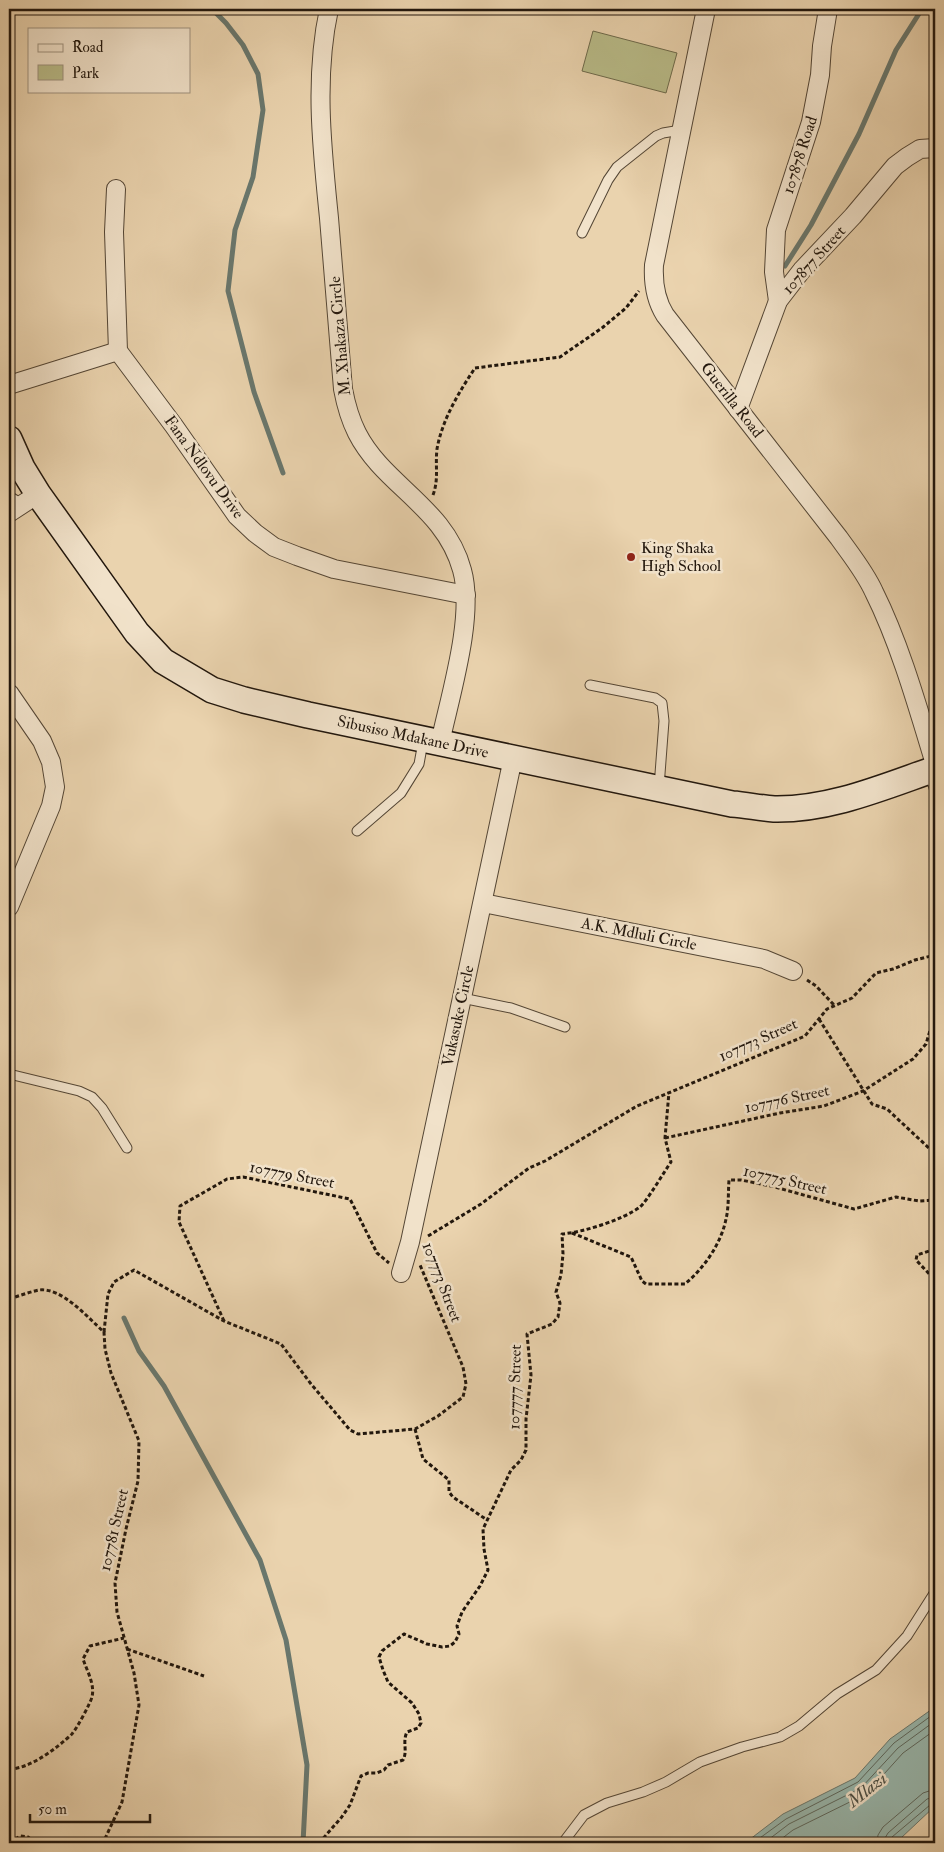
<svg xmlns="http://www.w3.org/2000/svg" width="944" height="1852" viewBox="0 0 944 1852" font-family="'IM FELL Double Pica',serif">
<rect width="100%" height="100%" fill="#ead3ae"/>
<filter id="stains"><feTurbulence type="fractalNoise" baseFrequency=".004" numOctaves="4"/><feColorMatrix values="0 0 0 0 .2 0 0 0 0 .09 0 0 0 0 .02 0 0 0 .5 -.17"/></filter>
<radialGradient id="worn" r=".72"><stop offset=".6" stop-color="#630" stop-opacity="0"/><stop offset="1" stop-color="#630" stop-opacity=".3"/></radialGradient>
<polygon fill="#b9bc89" stroke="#6e6a4b" points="593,31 677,53 666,93 582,71"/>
<polygon fill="#98b7ad" stroke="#69776d" points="935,1707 935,1806 901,1838 892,1843 745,1843 783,1814 855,1778 890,1739"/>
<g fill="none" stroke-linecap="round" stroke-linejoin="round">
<g stroke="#5d675d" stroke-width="1">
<polyline points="753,1843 786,1819 858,1782 894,1743 935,1713"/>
<polyline points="764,1843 789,1824 861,1788 898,1748 935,1721"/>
<polyline points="776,1843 793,1830 866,1794 903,1753 935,1730"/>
<polyline points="877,1843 878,1835 883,1827 923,1793 935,1789"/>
<polyline points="884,1843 885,1838 888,1833 927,1799 935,1797"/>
<polyline points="890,1843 892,1837 930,1805 935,1803"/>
</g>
<g stroke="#69776d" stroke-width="5">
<polyline points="212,9 226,23 243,45 258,74 263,110 253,177 235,230 228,291 254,392 283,473"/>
<polyline points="785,266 811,225 859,134 896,50 922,9"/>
<polyline points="124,1318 139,1351 164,1386 260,1560 286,1640 307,1765 303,1843"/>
</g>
<g stroke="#544635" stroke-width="11">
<g id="lane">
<polyline points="582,233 608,180 617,167 656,136 663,133 681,130"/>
<polyline points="9,496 22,504"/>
<polyline points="590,685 655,698 662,703 664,721 659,787"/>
<polyline points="929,772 935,791"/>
<polyline points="357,831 401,793 419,764 423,742"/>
<polyline points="462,998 511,1008 565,1027"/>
<polyline points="9,1074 79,1091 92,1097 102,1108 127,1148"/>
<polyline points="564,1843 565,1840 584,1815 607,1803 643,1792 666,1782 700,1762 742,1747 780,1737 799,1726 837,1694 876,1670 907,1636 935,1592"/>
</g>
</g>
<g stroke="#544635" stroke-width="20">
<g id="street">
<path d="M329 9C314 78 322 148 329 218 334 275 338 332 343 389 346 405 350 419 357 433 384 486 445 507 462 570 475 616 450 696 440 743"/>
<path d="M706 9 654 265C653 283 655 299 665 315L839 538C851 555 865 572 874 592 900 644 918 708 935 764"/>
<polyline points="116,189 114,232 118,351 174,426 237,516 255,533 274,547 297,556 334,569 466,595"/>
<polyline points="778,301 774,272 776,230 811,122 820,75 822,46 828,9"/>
<polyline points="9,385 118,351"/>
<polyline points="738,409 778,301 802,270 853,216 895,166 907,157 920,149 935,148"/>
<polyline points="9,513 38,494"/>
<polyline points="9,693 42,741 51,762 55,787 51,806 9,907"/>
<polyline points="483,903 764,959 793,971"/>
<polyline points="401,1273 410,1242 513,758"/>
</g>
</g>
<g stroke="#22170d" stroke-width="28">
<path id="secondary" d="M9 439 22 468 38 494 137 633 163 661 212 690 244 700 308 715 732 804C746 805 760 808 774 809 830 810 883 787 935 769"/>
</g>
<g stroke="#22170d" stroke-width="3" stroke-dasharray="4 2.5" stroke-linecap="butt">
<path d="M433 495C439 479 435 466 437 449 442 420 459 392 475 368L560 357 602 328 626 308 639 291"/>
<polyline points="935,958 933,977 935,984"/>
<polyline points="807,980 816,986 835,1006"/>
<polyline points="819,1019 872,1104 887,1109 931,1150 935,1169"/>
<polyline points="665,1138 780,1113 824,1106 863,1091 913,1059 926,1044 935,1014"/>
<path d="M572 1233 631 1257 642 1281 646 1284H685C704 1268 721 1244 726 1219 729 1207 728 1193 729 1180H741L771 1186 854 1209 896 1197 919 1201 935 1200"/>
<polyline points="428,1236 481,1204 529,1168 545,1161 637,1106 805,1036 827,1009 852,998 876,973 893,969 915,960 935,955"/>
<polyline points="935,1249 917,1255 916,1260 935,1280"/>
<path d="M9 1299C19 1296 29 1292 39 1290 62 1287 88 1318 104 1332L105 1349 111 1373 139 1441 138 1481 126 1529 115 1583 117 1612 134 1673 139 1705 122 1802 103 1843"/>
<polyline points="224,1321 179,1222 180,1206 227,1179 243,1177 350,1199 377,1253 389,1263"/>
<polyline points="104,1332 108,1294 114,1282 134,1270 224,1321 281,1344 311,1384 350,1430 358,1434 415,1429 438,1416 463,1397 466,1384 463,1367 420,1265"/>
<polyline points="415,1429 423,1459 449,1480 449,1492 453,1497 487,1520"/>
<polyline points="127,1649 204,1676"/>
<path d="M9 1769C30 1769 57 1748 72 1734 77 1728 90 1704 92 1697 95 1684 87 1671 83 1659L90 1646 124 1638"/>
<polyline points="10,1843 20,1836 28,1837 35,1843"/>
<path d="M319 1843 341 1818 350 1805 361 1776 368 1773H377L384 1770 388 1765 403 1760C408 1751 402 1742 407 1732L418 1728 421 1723 419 1714 412 1703 388 1682 383 1670 379 1657 382 1651 404 1634 427 1644 442 1647 450 1646 455 1642 459 1634 457 1626 462 1612 480 1586 488 1570 484 1549 483 1529 511 1470 521 1460 526 1450V1419L531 1375 527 1334 552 1324 558 1317 560 1303 556 1292 561 1275 563 1254 562 1234C584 1232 622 1220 640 1207 647 1201 664 1172 671 1162L665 1138 669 1092"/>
</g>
<use href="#lane" stroke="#f1e2ca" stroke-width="9"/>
<use href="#street" stroke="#f1e2ca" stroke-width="18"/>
<use href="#secondary" stroke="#f1e2ca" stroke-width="25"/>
</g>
<circle fill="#8f2418" stroke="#f1e2ca" stroke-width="2" cx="631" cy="557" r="5"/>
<g text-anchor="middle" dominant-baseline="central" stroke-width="5" stroke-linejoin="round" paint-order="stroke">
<g font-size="16" fill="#22170d" stroke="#f1e2ca">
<text transform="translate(800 155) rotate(-72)">107878 Road</text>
<text transform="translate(814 260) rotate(-48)">107877 Street</text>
<text transform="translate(340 336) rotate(-95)">M. Xhakaza Circle</text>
<text transform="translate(732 400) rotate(52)">Guerilla Road</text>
<text transform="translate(204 467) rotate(54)">Fana Ndlovu Drive</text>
<text transform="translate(413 737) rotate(12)">Sibusiso Mdakane Drive</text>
<text transform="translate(639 934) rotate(11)">A.K. Mdluli Circle</text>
<text transform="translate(458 1016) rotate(-78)">Vukasuke Circle</text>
<text transform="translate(758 1040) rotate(-24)">107773 Street</text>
<text transform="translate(787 1099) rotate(-12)">107776 Street</text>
<text transform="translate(292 1175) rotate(11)">107779 Street</text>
<text transform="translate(785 1180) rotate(13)">107775 Street</text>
<text transform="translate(442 1282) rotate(69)">107773 Street</text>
<text transform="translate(515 1387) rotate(-89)">107777 Street</text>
<text transform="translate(114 1530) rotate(-77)">107781 Street</text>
</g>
<g font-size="16" fill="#22170d" stroke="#f1e2ca" text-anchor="start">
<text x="641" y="548">King Shaka<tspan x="641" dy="18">High School</tspan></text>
</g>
<g font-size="18" font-style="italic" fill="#4b4f45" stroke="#f1e2ca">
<text transform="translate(867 1790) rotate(-38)">Mlazi</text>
</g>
</g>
<rect width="944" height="1852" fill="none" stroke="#ead3ae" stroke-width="30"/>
<rect x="10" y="10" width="924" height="1832" fill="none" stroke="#22170d" stroke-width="2.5"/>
<rect x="15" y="15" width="914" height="1822" fill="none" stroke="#22170d"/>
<rect x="28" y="28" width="162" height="65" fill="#f1e2ca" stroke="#9e917e"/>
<rect x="38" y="44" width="25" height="8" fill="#f1e2ca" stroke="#9e917e"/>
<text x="72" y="52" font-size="15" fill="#22170d">Road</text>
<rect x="38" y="65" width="25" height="15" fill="#b9bc89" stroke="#9e917e"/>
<text x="72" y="78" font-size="15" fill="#22170d">Park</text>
<path d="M30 1814v8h120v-8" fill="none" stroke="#22170d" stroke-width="2.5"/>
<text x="38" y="1814" font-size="15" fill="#22170d" stroke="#f1e2ca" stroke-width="4" paint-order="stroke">50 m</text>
<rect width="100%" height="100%" filter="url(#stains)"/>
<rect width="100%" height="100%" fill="url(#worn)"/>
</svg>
